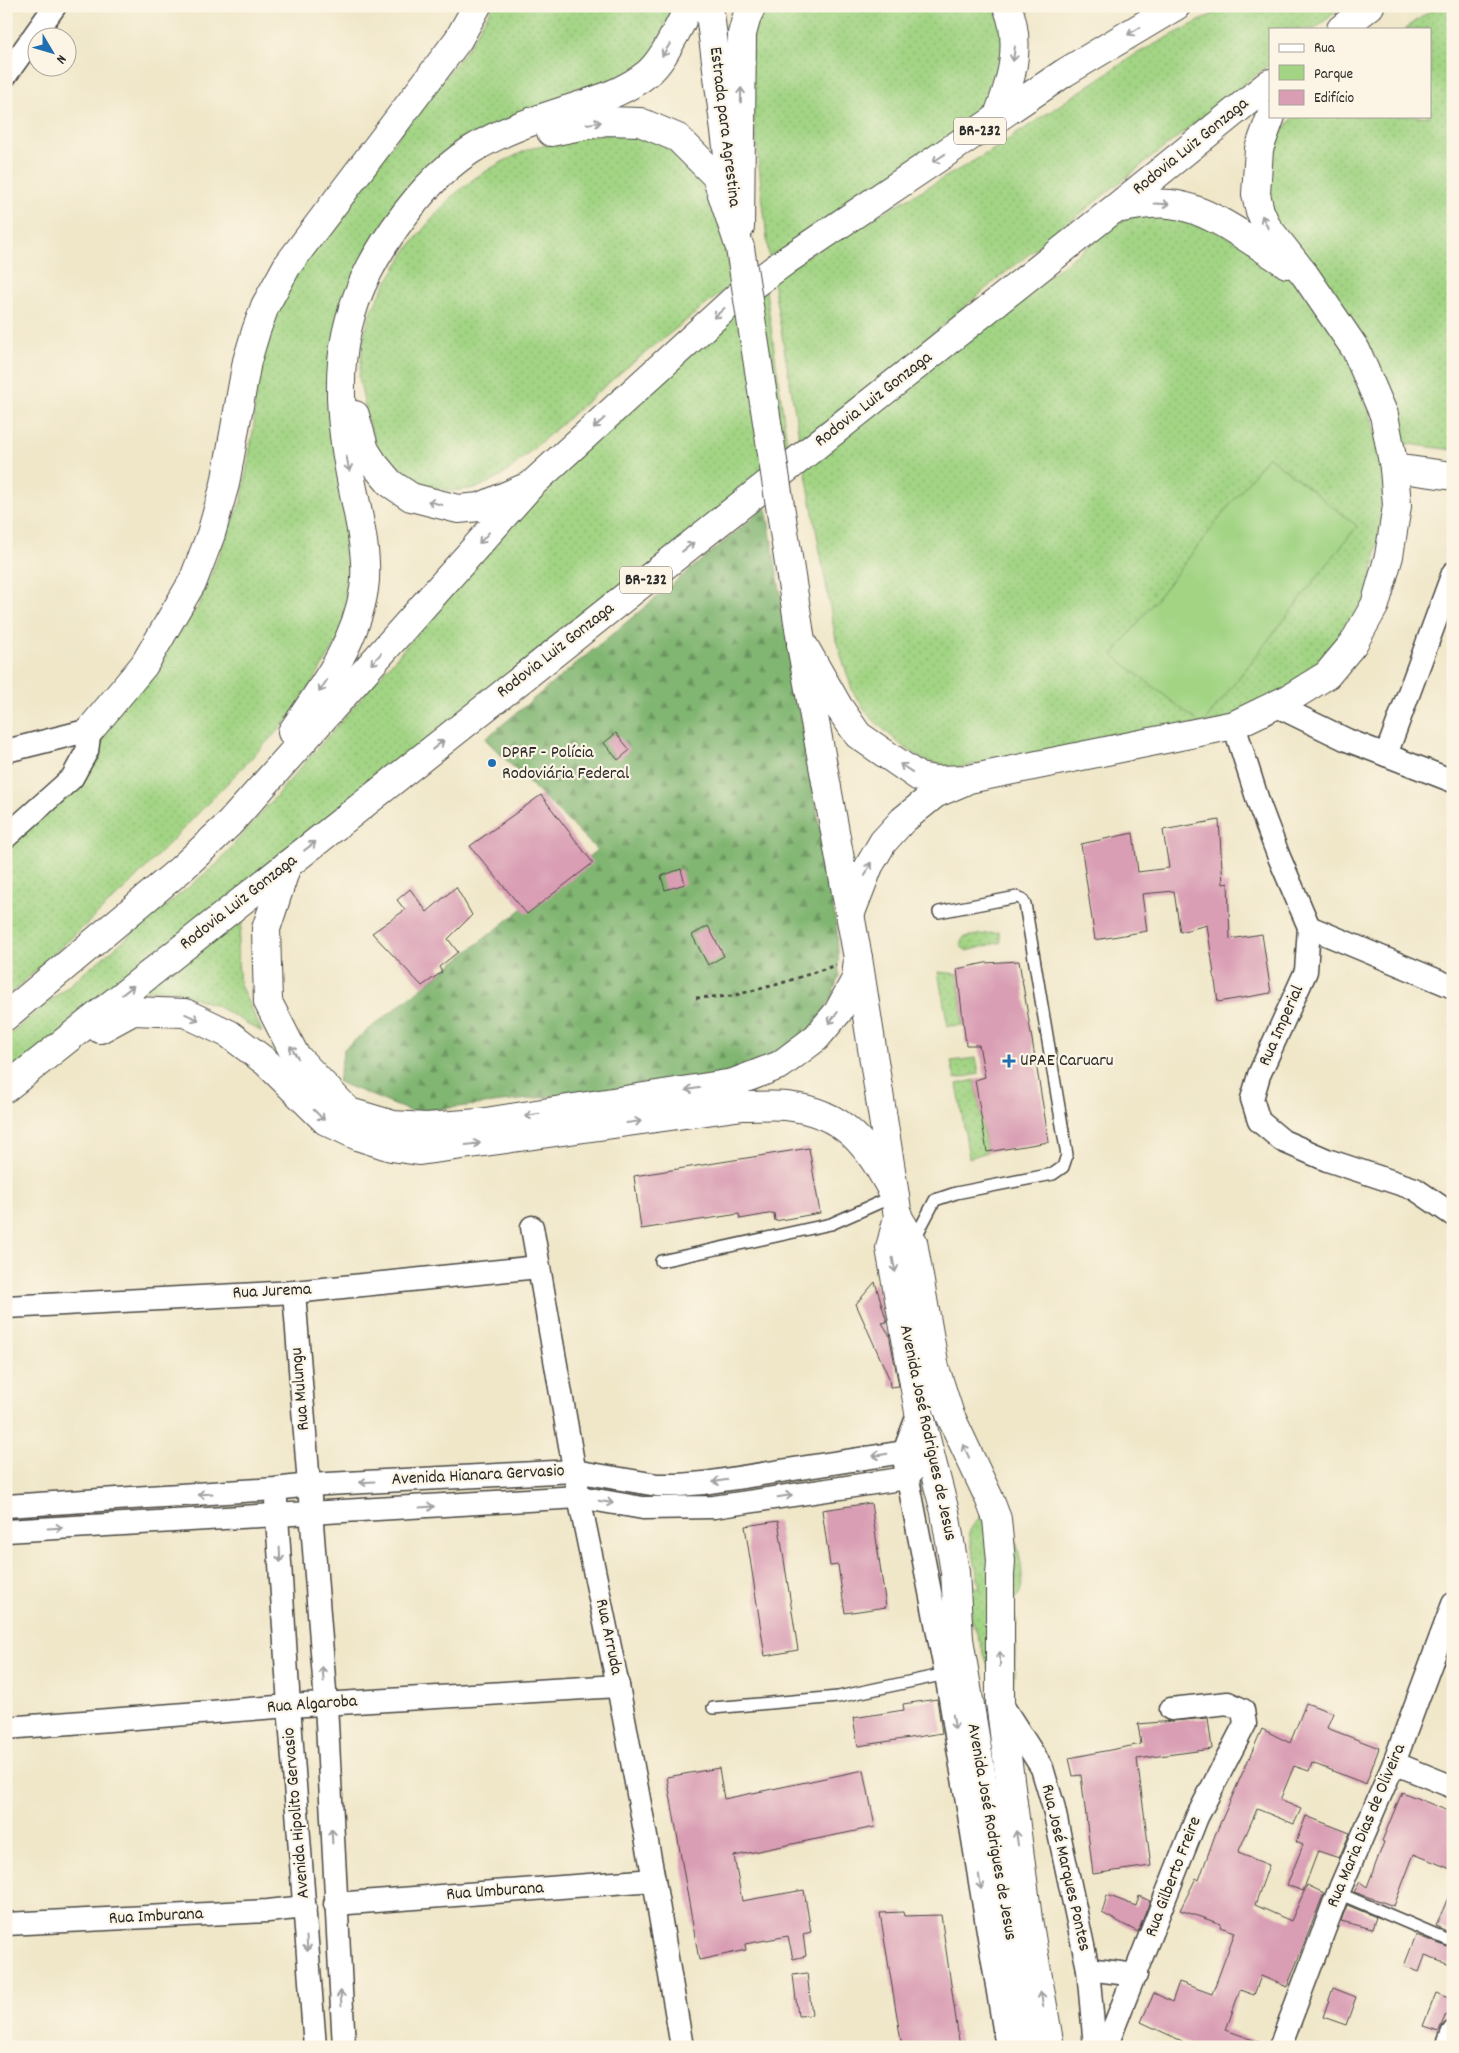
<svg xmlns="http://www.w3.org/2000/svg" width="1459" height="2053" viewBox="0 0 1459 2053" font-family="Dekko,sans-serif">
<defs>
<pattern id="green-dots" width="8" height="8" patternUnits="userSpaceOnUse" patternTransform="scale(1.25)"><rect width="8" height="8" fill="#a2d484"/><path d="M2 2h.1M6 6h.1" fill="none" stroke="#8cb672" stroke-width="1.8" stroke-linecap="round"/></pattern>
<pattern id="forest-firs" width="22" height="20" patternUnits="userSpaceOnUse" patternTransform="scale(1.25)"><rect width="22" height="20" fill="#81b672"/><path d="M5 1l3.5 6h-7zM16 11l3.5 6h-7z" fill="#6a945e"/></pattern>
</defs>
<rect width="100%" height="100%" fill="#fcf5e5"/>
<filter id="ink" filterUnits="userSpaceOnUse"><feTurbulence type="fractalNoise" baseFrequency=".02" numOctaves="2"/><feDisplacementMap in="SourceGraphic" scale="10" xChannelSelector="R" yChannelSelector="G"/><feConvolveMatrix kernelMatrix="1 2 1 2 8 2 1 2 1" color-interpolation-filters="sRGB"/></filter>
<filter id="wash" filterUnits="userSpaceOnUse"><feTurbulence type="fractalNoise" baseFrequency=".0096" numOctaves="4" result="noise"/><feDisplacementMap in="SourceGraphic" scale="20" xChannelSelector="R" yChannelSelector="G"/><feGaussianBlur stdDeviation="1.12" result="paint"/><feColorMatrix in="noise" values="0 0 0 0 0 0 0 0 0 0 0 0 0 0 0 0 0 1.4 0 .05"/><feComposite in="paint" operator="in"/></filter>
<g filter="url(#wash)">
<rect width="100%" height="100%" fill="#f0e7c9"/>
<g fill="url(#green-dots)" stroke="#668058">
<polygon points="493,6 673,6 651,62 450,150 340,308 355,583 343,633 289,719 129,885 6,998 6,847 101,733 197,609 242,499 254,425 255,372 269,325 293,273 467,49"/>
<polygon points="757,6 1004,6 1010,20 992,114 770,267 749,74"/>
<polygon points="1228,6 1343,6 1315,29 1270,29 1270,64 991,284 801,448 772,276 991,151 1136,54"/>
<polygon points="1437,6 1453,6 1453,450 1401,443 1275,228 1264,191 1266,153 1294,116 1430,116 1430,29 1405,29"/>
<polygon points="642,130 678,147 708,179 731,272 731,285 621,372 502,476 477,488 452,491 423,485 390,467 378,451 367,417 359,377 364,336 371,312 385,285 406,251 426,226 450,198 475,178 500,163 529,149 571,138"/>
<polygon points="1144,214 1196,220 1282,266 1349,351 1389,473 1368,600 1316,672 1230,719 955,768 924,760 901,745 869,716 853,692 836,640 804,463 1121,221"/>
<polygon points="765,284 789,457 6,1078 6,1037 217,864 489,551 575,458"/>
<polygon points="246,906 237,948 240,985 262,1032 217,1006 176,991 134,990"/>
<polygon points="999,932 1001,942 967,951 960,946 964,937"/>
<polygon points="938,972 958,974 963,1025 948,1026"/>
<polygon points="976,1058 979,1074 955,1079 951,1061"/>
<polygon points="975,1080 987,1152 969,1158 957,1084"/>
<path d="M985 1514 1009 1519C1015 1534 1028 1579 1019 1594 1017 1597 1013 1600 1010 1603L1017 1622 1008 1777 993 1679 955 1572 968 1585 980 1589 969 1532 976 1521Z"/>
</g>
<polygon fill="url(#forest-firs)" stroke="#56704e" points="766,507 837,930 839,975 831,999 807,1037 726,1077 412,1112 338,1082 344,1049 597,850 485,739"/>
<polygon fill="#a2d484" stroke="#668058" points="1268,456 1357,526 1202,725 1113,655"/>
<g id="blocks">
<g fill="#d99db4">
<polygon points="616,733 630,750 618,760 604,743"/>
<polygon points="541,795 593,863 527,914 470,846"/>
<polygon points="1219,820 1223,884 1228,883 1230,939 1262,934 1271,993 1218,1002 1207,925 1180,932 1174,891 1142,894 1147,931 1095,940 1081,844 1133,833 1138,872 1169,868 1163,830"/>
<polygon points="681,869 685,884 665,890 661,876"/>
<polygon points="456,887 472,915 448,939 458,952 439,967 442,972 422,986 372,933 405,910 397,900 410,889 427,912"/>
<polygon points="708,926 724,956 708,965 692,935"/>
<polygon points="1019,961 1049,1142 987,1152 975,1080 985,1077 979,1045 966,1045 957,969 985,963"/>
<polygon points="809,1148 820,1213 775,1221 774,1213 740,1219 739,1214 641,1229 634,1176"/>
<polygon points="875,1282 887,1322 882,1323 889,1334 899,1386 890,1387 889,1378 856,1304"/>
<polygon points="871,1503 886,1607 845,1613 838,1565 830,1566 822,1510"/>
<polygon points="778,1521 798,1650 765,1656 745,1526"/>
<polygon points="937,1699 942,1733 858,1746 853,1718 904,1710 903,1704"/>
<polygon points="1306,1703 1333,1713 1327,1728 1379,1748 1366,1784 1312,1763 1309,1771 1294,1766 1280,1800 1301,1809 1294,1824 1257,1809 1238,1853 1269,1865 1255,1905 1291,1921 1307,1885 1324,1893 1287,1987 1261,1976 1254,1995 1240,1990 1226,2030 1267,2045 1267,2047 1214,2047 1204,2043 1202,2047 1195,2047 1141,2022 1154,1993 1172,2002 1179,1982 1212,1994 1235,1932 1220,1927 1221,1924 1180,1910 1196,1878 1199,1880 1215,1835 1262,1729 1290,1743"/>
<polygon points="1208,1718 1212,1749 1137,1759 1151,1866 1093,1874 1081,1775 1073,1776 1069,1758 1141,1744 1138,1724"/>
<polygon points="719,1768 724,1799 864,1770 875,1827 734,1856 742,1901 804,1890 811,1932 803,1934 806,1956 793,1959 788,1936 745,1944 746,1950 699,1960 667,1777"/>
<polygon points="1402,1792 1453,1813 1453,1870 1414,1854 1394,1906 1354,1892 1360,1882 1367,1887 1384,1842 1382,1841"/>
<polygon points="1306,1816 1350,1833 1339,1858 1318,1851 1303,1891 1287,1885 1303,1845 1296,1842"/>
<polygon points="1453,1886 1453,1934 1436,1926"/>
<polygon points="1107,1895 1136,1906 1139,1896 1150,1901 1138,1932 1102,1913"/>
<polygon points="1347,1905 1376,1917 1372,1929 1341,1921"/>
<polygon points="903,1912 904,1916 941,1915 960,2047 902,2047 880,1913"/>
<polygon points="1416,1935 1453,1949 1453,1966 1425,1956 1419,1972 1404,1966"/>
<polygon points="807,1973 812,2015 798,2016 793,1975"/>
<polygon points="1333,1988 1356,1997 1346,2025 1323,2017"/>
<polygon points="1436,1993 1453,2000 1453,2017 1446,2014 1439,2031 1423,2026"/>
</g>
</g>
</g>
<g filter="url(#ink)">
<use href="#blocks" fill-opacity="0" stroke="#494743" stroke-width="1"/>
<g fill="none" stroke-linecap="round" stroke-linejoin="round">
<g stroke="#494743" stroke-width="14">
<g id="lane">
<polyline points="914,1240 935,1200 956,1193 1053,1174 1063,1167 1067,1155 1025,904 1022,899 1017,897 939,912"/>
<polyline points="661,1261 831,1224 894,1196"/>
<polyline points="713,1708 838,1697 946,1674 947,1671"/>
<polyline points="1338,1893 1453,1942"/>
</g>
</g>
<g stroke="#494743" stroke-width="25">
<g id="street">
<polyline points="6,75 55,6"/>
<polyline points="1275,705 1347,740 1386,755 1453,573"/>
<polyline points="1234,725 1260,807 1279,857 1309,927 1306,971 1259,1075 1252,1099 1259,1121 1283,1141 1327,1160 1415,1189 1453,1215"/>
<polyline points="6,751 90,730 87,751 72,778 6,837"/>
<polyline points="1386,755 1453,781"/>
<polyline points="1309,927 1453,987"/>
<polyline points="532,1227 579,1497 618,1686 654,1880 682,2047"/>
<polyline points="294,1292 326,1704 344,2047"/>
<polyline points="6,1307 294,1292 538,1267"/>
<polyline points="905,1464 946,1674 1007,2047"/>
<polyline points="276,1500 289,1706 315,2047"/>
<polyline points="6,1506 275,1489 309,1485 574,1471 657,1485 679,1485 704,1483 904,1452 919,1412"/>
<polyline points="6,1531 579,1497 643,1508 714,1507 907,1478 930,1452"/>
<polyline points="1002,1705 1042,1768 1053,1805 1088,1969 1095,2047"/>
<polyline points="6,1728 289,1706 618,1686"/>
<polyline points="1394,1763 1453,1787"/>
<polyline points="335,1904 654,1880"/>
<polyline points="6,1924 268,1911 305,1907"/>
<polyline points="1088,1969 1136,1975"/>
<polyline points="1106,2047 1197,1817 1245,1724 1243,1710 1228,1703 1171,1709"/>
<polyline points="1280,2047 1338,1893 1394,1763 1453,1604"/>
<polyline points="1447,2047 1453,2032"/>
</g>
</g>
<g stroke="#494743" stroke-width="30">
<g id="secondary">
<polyline points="1394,468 1453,476"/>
<polyline points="90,730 144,665 193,581 211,534 225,484 247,361 256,331 265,306 287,266 458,40 477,6"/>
</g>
</g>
<g stroke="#494743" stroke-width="30">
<g id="primary">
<polyline points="709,6 732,186"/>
<polyline points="801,645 858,958 895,1196 898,1217 890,1248 919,1412 945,1512 955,1572 959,1639 1026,2047"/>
<polyline points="898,1217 913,1242 935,1368 950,1415 989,1498 997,1519 1001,1561 1000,1575 1000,1702 1028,1919 1050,2047"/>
</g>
</g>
<g stroke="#494743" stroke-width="30">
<g id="highway">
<polyline points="1341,29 1370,6"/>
<path d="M996 120C1011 83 1023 44 1007 6"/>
<polyline points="551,132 606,121 640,122 678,138 716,176 740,248"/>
<path d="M1116 209C1134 206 1152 202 1170 204 1210 208 1253 243 1287 264"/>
<polyline points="740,227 742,34 747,16 752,6"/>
<polyline points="355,415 365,450 374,464 390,483 411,497 458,509 480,507 524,488"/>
<polyline points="801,641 838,706 858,735 919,777 935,780 969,779 1234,725 1290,698 1327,675 1353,644 1375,605 1389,556 1397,506 1394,468 1384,415 1356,350 1305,275 1267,227 1260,211 1256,194 1259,149 1271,116"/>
<path d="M292 732C322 688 356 643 364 589 369 558 358 514 352 484 334 395 333 323 384 244 406 210 436 172 471 150 501 131 535 120 569 109 597 100 625 92 648 73 659 64 667 49 674 36 679 27 685 17 687 6"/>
<polyline points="287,865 266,929 268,1002 295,1055 349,1112 393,1125 426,1127 479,1123 733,1083 780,1065 816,1038 838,1012 856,979 858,958"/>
<polyline points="850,915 869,866 883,842 903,820 935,794 963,782"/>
<polyline points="6,1016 181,869 229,824 531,485 737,297 787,260 1064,73 1176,6"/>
<path d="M100 1029 133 1011 185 1013 229 1034 266 1062 326 1121 360 1137 391 1147 419 1151 743 1106C757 1106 772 1105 786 1106 846 1112 869 1147 895 1196"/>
<polyline points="6,1088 1114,209 1270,83"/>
</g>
</g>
<polyline stroke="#494743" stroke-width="3" stroke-dasharray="4 4" stroke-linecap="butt" points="696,998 731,996 779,984 836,965"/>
<use href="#lane" stroke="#fff" stroke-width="11"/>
<use href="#street" stroke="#fff" stroke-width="22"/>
<use href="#secondary" stroke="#fff" stroke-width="28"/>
<use href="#primary" stroke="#fff" stroke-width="28"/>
<use href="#highway" stroke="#fff" stroke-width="28"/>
<g stroke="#494743" stroke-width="30" stroke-linecap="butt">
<polyline id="primary-bridge" points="740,248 801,641"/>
</g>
<use href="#primary-bridge" stroke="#fff" stroke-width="28"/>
</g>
<defs><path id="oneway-shaft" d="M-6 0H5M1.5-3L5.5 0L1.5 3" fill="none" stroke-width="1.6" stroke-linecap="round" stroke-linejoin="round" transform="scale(1.25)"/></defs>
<g stroke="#a0a0a0">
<use href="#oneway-shaft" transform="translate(1134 31) rotate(149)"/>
<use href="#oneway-shaft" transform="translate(666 50) rotate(122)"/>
<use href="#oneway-shaft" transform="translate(1014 54) rotate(97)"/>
<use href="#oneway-shaft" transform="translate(741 95) rotate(-89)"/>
<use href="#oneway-shaft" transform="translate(594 123) rotate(-8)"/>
<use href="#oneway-shaft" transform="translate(939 158) rotate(146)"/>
<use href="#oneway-shaft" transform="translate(1162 204) rotate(3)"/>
<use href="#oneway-shaft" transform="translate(1265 222) rotate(-115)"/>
<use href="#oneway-shaft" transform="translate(719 313) rotate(138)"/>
<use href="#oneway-shaft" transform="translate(599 423) rotate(138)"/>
<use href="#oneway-shaft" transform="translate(348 464) rotate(79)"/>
<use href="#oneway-shaft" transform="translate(435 503) rotate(-165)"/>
<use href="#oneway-shaft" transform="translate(484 538) rotate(132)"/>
<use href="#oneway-shaft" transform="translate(688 547) rotate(-38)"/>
<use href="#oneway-shaft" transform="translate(376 659) rotate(132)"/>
<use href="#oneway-shaft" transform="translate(323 686) rotate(124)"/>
<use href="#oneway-shaft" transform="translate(438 745) rotate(-38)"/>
<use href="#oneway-shaft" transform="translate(906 768) rotate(-146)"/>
<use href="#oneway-shaft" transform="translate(310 846) rotate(-38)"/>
<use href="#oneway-shaft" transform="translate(868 869) rotate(-66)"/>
<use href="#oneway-shaft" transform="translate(128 990) rotate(-38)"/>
<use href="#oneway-shaft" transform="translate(192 1017) rotate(24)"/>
<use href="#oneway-shaft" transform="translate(833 1018) rotate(129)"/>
<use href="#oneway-shaft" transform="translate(294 1052) rotate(-123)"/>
<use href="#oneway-shaft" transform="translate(693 1089) rotate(171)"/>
<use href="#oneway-shaft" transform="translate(319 1115) rotate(45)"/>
<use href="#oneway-shaft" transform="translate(532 1115) rotate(171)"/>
<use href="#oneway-shaft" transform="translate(634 1122) rotate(-8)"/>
<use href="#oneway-shaft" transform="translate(473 1144) rotate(-7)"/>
<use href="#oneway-shaft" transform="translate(894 1265) rotate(79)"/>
<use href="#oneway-shaft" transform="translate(966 1451) rotate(-115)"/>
<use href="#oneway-shaft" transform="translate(880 1455) rotate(171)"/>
<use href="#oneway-shaft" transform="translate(720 1481) rotate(171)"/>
<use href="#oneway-shaft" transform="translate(367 1482) rotate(177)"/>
<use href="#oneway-shaft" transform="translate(205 1494) rotate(176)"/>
<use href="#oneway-shaft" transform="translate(785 1496) rotate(-9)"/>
<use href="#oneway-shaft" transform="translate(606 1502) rotate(10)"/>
<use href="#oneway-shaft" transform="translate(427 1507) rotate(-4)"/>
<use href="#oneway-shaft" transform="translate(55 1528) rotate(-3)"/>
<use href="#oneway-shaft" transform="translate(280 1555) rotate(87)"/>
<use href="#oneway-shaft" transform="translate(1000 1659) rotate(-90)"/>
<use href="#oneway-shaft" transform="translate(323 1674) rotate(-95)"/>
<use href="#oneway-shaft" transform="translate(954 1722) rotate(81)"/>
<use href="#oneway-shaft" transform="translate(332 1836) rotate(-93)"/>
<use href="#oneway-shaft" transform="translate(1017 1838) rotate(-98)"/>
<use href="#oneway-shaft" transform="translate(980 1882) rotate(81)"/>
<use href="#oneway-shaft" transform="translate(307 1944) rotate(86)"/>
<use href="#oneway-shaft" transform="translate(341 1998) rotate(-93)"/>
<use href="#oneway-shaft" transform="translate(1042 1999) rotate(-100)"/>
</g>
</g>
<g fill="#1f6fb2" stroke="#fcf5e5" stroke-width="2">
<circle cx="492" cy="763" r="5"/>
<path d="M1006.5 1053.5h5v5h5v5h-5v5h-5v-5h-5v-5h5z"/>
</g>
<g text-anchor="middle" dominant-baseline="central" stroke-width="4.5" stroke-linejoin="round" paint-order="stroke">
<g fill="#fcf5e5" stroke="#6a6863" stroke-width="1">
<rect x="954" y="117.5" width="52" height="27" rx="4"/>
<rect x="620" y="566.5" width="52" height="27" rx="4"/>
</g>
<g font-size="16" font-weight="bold" fill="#2b2b2b">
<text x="980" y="131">BR-232</text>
<text x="646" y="580">BR-232</text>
</g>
<g font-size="18" fill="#2b2b2b" stroke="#fcf5e5">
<text transform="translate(724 127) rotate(83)">Estrada para Agrestina</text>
<text transform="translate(1191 147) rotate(-39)">Rodovia Luiz Gonzaga</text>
<text transform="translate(874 400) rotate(-38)">Rodovia Luiz Gonzaga</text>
<text transform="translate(556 651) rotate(-38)">Rodovia Luiz Gonzaga</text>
<text transform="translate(239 903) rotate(-38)">Rodovia Luiz Gonzaga</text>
<text transform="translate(1282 1026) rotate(-66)">Rua Imperial</text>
<text transform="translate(272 1292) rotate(-3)">Rua Jurema</text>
<text transform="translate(301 1389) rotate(-95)">Rua Mulungu</text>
<text transform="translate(927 1433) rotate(78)">Avenida José Rodrigues de Jesus</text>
<text transform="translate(478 1476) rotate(-3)">Avenida Hianara Gervasio</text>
<text transform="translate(608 1637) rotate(78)">Rua Arruda</text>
<text transform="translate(312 1705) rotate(-4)">Rua Algaroba</text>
<text transform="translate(297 1813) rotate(-95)">Avenida Hipolito Gervasio</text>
<text transform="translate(1367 1826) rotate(-67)">Rua Maria Dias de Oliveira</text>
<text transform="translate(991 1832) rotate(80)">Avenida José Rodrigues de Jesus</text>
<text transform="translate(1065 1868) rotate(77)">Rua José Marques Pontes</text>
<text transform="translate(1174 1877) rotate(-69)">Rua Gilberto Freire</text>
<text transform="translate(495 1892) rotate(-4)">Rua Umburana</text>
<text transform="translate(156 1917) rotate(-3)">Rua Imburana</text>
</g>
<g font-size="18" fill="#2b2b2b" stroke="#fcf5e5" text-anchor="start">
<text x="502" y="753">DPRF - Polícia<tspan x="502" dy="21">Rodoviária Federal</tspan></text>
<text x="1020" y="1061">UPAE Caruaru</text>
</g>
</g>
<rect width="1459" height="2053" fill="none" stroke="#fcf5e5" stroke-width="25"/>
<rect x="1269" y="28" width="162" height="90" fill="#fcf5e5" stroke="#a8a49b"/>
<rect x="1279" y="44" width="25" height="8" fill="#ffffff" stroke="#a8a49b"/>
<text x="1314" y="52" font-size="15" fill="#2b2b2b">Rua</text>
<rect x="1279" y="65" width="25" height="15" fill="#a2d484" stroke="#a8a49b"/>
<text x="1314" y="78" font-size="15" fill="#2b2b2b">Parque</text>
<rect x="1279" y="90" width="25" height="15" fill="#d99db4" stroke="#a8a49b"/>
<text x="1314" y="102" font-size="15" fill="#2b2b2b">Edifício</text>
<g transform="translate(52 52) rotate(128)"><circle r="24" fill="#fcf5e5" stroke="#a8a49b"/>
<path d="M0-4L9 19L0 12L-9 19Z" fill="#1f6fb2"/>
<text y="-8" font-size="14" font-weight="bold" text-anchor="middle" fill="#2b2b2b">N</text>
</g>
</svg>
